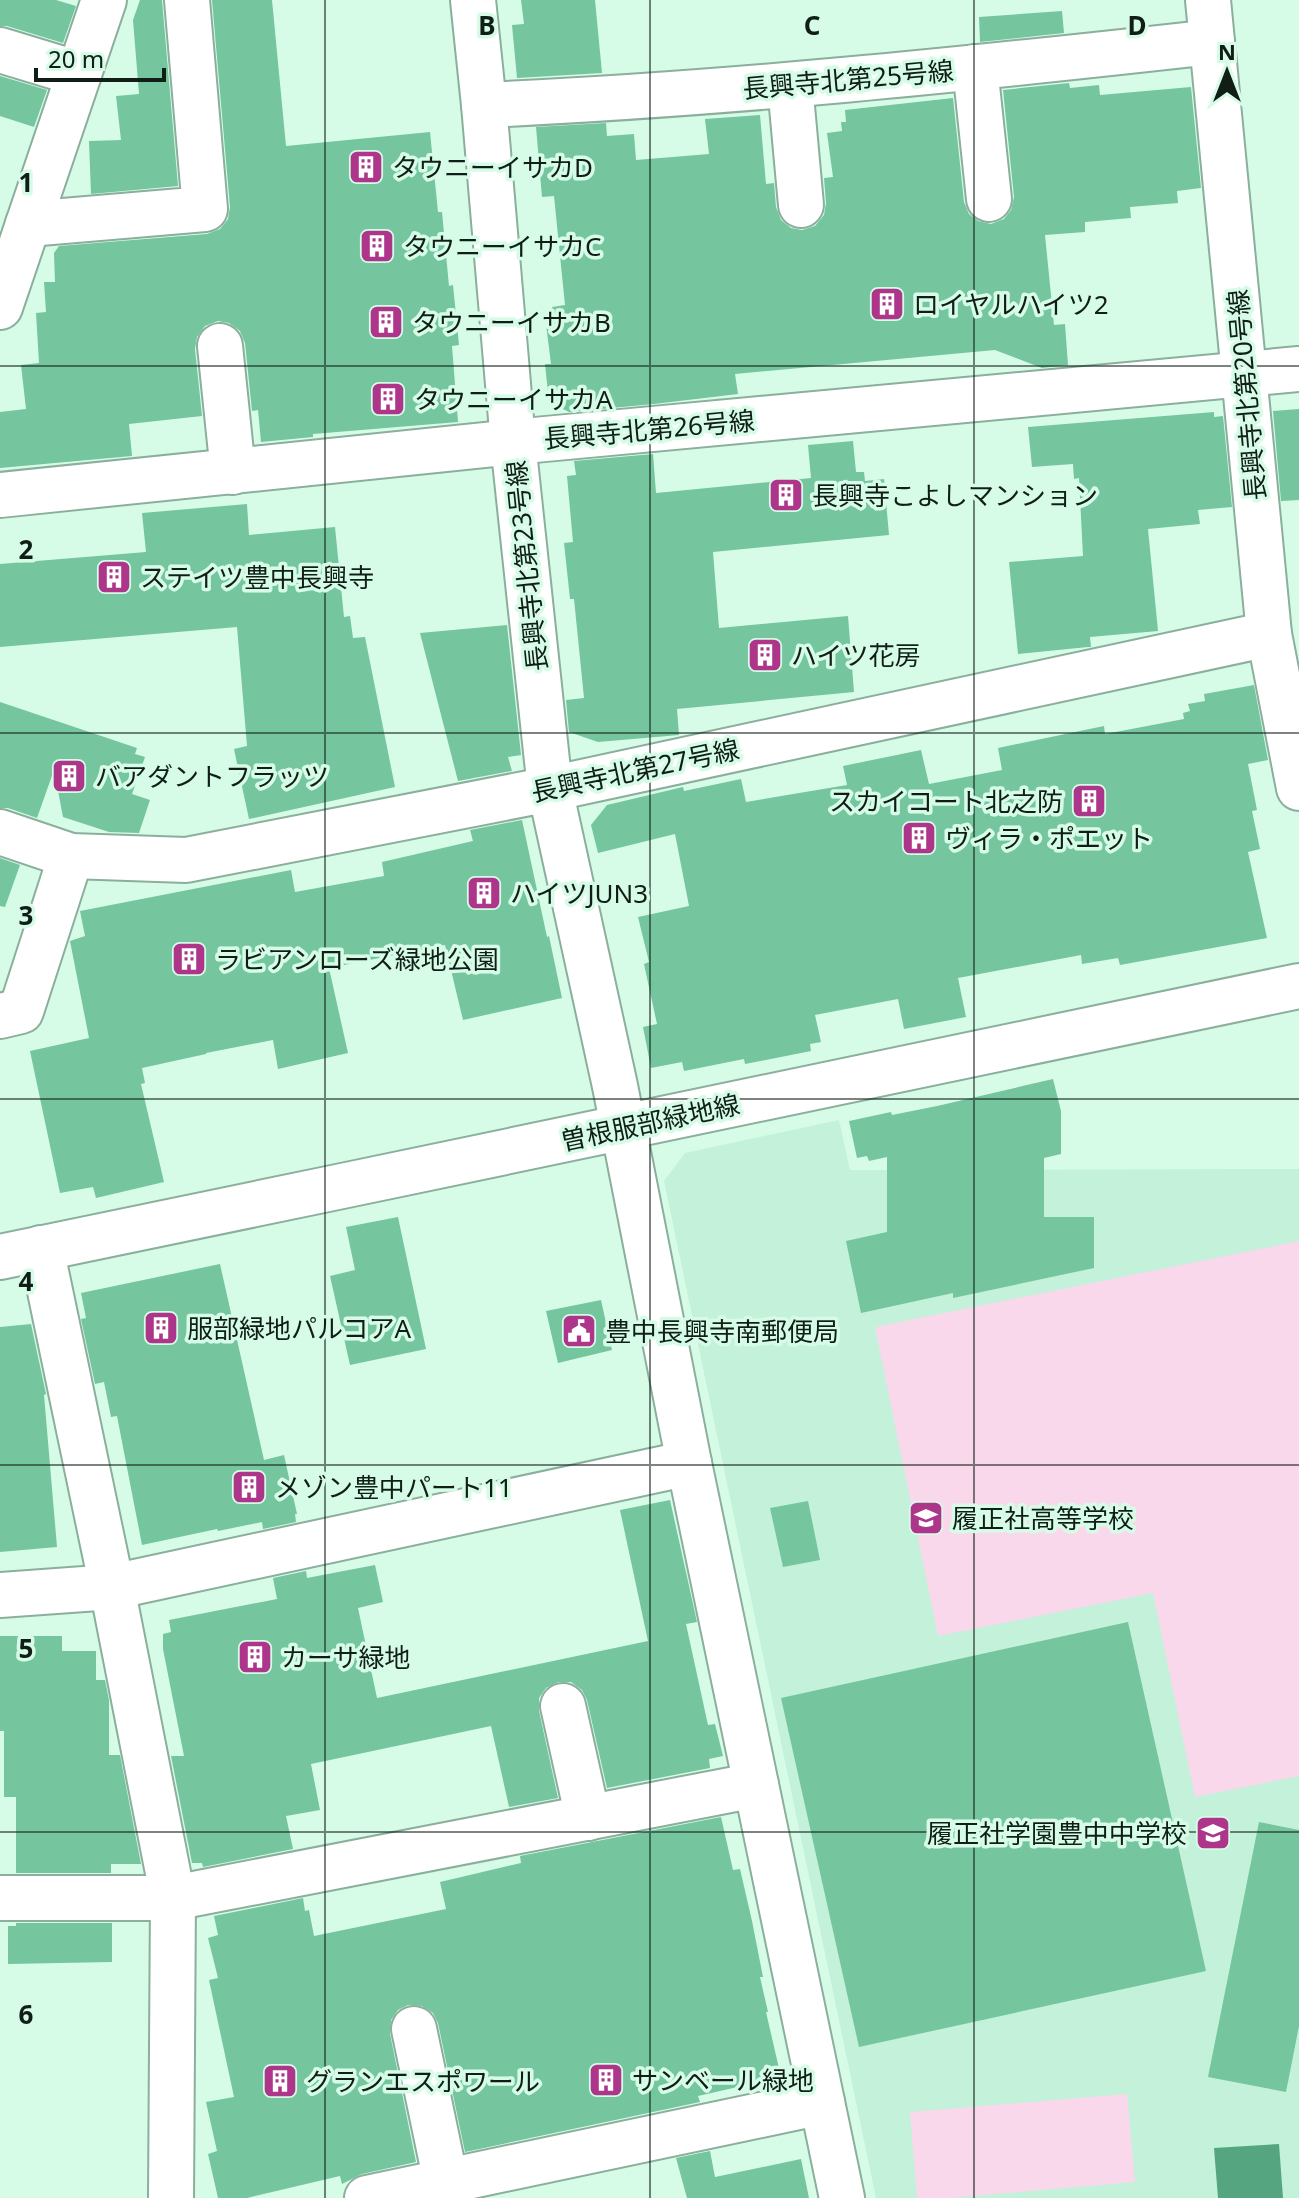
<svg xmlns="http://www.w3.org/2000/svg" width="1299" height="2198" viewBox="0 0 1299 2198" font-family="'Noto Sans','Noto Sans JP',sans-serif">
<rect width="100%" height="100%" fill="#d6fce7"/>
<polygon fill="#c3f1d9" points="839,1120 850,1170 1299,1169 1299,2198 876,2198 664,1181 685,1153"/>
<g fill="#fad8ec">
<polygon points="1299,1241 1299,1776 1195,1797 1153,1593 938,1636 875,1327"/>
<polygon points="1127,2094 1135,2182 950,2198 917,2198 910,2112"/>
</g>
<polygon fill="#55a581" points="1279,2144 1283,2198 1218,2198 1214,2148"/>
<g fill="#75c59f">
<polygon points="0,0 56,0 76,6 63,43 7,26 0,26"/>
<polygon points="140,0 162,0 178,186 91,194 89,141 121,140 116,96 139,94 133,20"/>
<polygon points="212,0 272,0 286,146 430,132 438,212 442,212 449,286 453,285 459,345 452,346 458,422 313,434 313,437 261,442 258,410 252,411 245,343 240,331 229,323 218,321 205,326 197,337 195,349 202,416 129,424 132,456 0,468 0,412 26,409 21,365 39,363 36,313 46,312 44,282 55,282 54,253 59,246 207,234 220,229 228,219 230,207"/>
<polygon points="521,0 595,0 602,73 517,78 512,25 524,24"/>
<polygon points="1062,11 1064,33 980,42 979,17"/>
<polygon points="0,76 47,90 34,127 0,116"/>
<polygon points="1069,83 1070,88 1099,85 1100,95 1191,87 1201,188 1177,191 1178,203 1130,207 1131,218 1085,222 1085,232 1045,235 1054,325 1065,324 1068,365 1042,368 995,350 735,374 738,394 654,404 569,412 549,402 545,364 551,364 546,324 554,323 552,307 565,305 554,196 542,197 536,127 606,123 607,136 634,134 636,160 709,154 705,119 760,115 766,184 774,183 776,207 781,220 791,228 802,230 815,226 824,215 826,203 824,178 833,177 827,133 842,131 841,122 846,122 845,110 953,98 964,202 969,214 978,221 991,224 1004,219 1011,210 1014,197 1003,90"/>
<polygon points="1299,409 1299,500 1281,501 1273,411"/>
<polygon points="1214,412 1214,417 1223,416 1232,507 1198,510 1200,524 1148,529 1158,631 1090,637 1091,647 1088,647 1018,654 1009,562 1083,556 1079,478 1074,479 1073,464 1032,467 1028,427"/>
<polygon points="853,441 856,472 864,472 865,481 884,479 889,535 713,552 719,628 848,616 854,692 677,709 679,735 598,742 569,732 566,700 584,698 574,599 570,599 564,543 573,542 567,476 576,475 574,461 653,454 656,493 811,478 808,445"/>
<polygon points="247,504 249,535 335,527 344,617 350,616 353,638 365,637 395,787 249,819 234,749 247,746 237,627 0,647 0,564 146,552 142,513"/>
<polygon points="507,625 521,755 508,757 512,771 458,781 420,633"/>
<polygon points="1254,685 1268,760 1248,764 1257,810 1252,811 1260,849 1248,852 1267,938 1120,965 1118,958 1082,964 1081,955 958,978 966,1017 904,1029 898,999 815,1015 821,1042 810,1044 811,1051 745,1064 744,1059 684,1071 682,1062 651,1068 643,1027 657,1024 644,964 649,962 638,917 689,906 675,834 598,853 591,825 607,805 683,787 684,791 741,779 746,802 847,785 843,766 921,750 929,784 1002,770 998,748 1104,726 1105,734 1184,719 1183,713 1190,711 1188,704 1205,701 1204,694"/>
<polygon points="0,702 137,748 135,754 145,757 132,794 150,800 139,833 109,832 63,817 54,770 37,818 8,808 0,808"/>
<polygon points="522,820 547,937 549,936 562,998 463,1020 445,945 329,968 348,1053 278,1069 273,1040 206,1053 206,1054 142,1068 145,1083 141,1084 164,1182 96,1198 93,1187 60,1193 30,1051 89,1038 70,941 85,936 80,911 291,870 295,892 384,876 382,862 473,841 470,830"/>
<polygon points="0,858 20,865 5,907 0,906"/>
<polygon points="1053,1079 1061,1111 1061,1154 1044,1158 1044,1217 1094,1217 1094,1268 953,1298 953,1293 861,1313 846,1241 887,1232 887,1157 869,1161 867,1156 857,1158 849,1121 891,1112 892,1115 937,1106"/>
<polygon points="398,1217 426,1349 350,1365 330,1276 355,1270 346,1227"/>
<polygon points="220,1264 264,1460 284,1455 297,1514 295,1514 296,1522 263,1529 262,1522 218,1531 217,1529 142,1545 117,1416 111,1417 104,1382 95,1384 81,1319 86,1318 81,1293"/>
<polygon points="601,1300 612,1350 558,1363 546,1311"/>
<polygon points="31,1324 46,1394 44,1395 57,1547 0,1552 0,1327"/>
<polygon points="670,1500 697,1622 686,1624 708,1725 715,1724 723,1756 709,1759 710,1768 607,1788 587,1700 582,1690 571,1682 558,1682 546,1688 539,1698 539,1711 558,1798 509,1807 491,1726 311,1764 320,1810 286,1816 293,1849 203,1867 202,1863 192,1863 171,1756 184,1756 163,1649 163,1634 171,1632 169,1620 277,1599 273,1578 306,1571 307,1578 375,1565 383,1602 358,1608 377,1698 648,1641 620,1510"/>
<polygon points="808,1501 820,1560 783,1567 770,1508"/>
<polygon points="1128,1622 1206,1971 859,2047 781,1698"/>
<polygon points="0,1636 62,1636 62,1651 96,1651 96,1680 105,1680 109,1700 109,1755 120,1755 141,1864 111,1864 111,1873 16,1873 16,1797 4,1797 4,1731 0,1731"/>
<polygon points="721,1817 733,1870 740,1869 752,1921 763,1977 760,1977 768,2012 766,2012 781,2077 698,2096 700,2102 465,2152 438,2023 433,2013 422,2006 408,2005 398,2010 391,2020 390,2034 416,2162 362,2174 342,2184 340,2176 247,2198 218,2198 208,2154 217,2151 206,2102 234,2097 209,1980 218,1978 208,1938 218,1935 214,1916 303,1898 305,1911 309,1910 314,1936 446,1909 440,1882 521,1863 520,1856"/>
<polygon points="1259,1822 1299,1830 1299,2026 1286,2092 1208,2077"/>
<polygon points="16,1923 112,1923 112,1962 8,1964 8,1926 16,1926"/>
<polygon points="710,2151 715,2177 801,2159 809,2198 687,2198 676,2158"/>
</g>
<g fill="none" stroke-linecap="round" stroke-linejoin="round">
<g stroke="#8baf9c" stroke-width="48">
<g id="minor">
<polyline points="473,0 484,105 513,442 550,789 615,1086 689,1463 842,2198"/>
<polyline points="1208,0 1269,634 1299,788"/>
<polyline points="0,50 79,74"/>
<polyline points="975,67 989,199"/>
<polyline points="790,85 801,205"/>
<path d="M484 105C727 94 970 69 1212 42"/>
<polyline points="28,224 205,209 187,0"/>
<polyline points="0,307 104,0"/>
<polyline points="220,346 233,472"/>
<polyline points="0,495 513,442 1299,369"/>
<polyline points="0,832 71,856 186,860 550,789 1269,634"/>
<polyline points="0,1016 21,1011 71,856"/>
<polyline points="41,1248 112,1587 173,1898 171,2198"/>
<path d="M0 1257C433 1167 866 1078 1299 986"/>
<polyline points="0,1595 112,1587 689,1463"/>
<polyline points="563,1706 588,1818"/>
<polyline points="0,1898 173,1898 756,1785"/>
<polyline points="414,2029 446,2182"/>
<polyline points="367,2198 822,2102"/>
</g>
</g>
<use href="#minor" stroke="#fff" stroke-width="44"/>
</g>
<path fill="none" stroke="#101e17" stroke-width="2" stroke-opacity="0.55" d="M325 0V2198M650 0V2198M974 0V2198M0 366H1299M0 733H1299M0 1099H1299M0 1465H1299M0 1832H1299"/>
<defs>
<g id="building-square" transform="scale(1.8)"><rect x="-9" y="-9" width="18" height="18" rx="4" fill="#ad368b" stroke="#d6fce7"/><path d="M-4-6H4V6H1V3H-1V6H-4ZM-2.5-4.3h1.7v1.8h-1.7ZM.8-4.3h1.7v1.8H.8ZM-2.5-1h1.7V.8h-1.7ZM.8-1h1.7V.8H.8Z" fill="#fff"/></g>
<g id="civic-square" transform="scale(1.8)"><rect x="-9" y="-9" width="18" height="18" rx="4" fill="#ad368b" stroke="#d6fce7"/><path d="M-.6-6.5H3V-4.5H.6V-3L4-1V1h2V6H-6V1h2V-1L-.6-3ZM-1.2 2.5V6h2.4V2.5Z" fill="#fff"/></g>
<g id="school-square" transform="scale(1.8)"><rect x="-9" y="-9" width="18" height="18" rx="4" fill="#ad368b" stroke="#d6fce7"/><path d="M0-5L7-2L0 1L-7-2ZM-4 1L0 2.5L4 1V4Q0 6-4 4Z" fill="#fff"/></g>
</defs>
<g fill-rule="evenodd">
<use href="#building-square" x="366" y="167"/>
<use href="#building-square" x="377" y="246"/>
<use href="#building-square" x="887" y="304"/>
<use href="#building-square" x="386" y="322"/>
<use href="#building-square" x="388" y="399"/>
<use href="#building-square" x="786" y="495"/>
<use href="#building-square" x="114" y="577"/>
<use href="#building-square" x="765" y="655"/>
<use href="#building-square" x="69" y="776"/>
<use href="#building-square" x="1089" y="801"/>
<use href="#building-square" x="919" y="838"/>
<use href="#building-square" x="484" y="893"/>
<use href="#building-square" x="189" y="959"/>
<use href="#building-square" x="161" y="1328"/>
<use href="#civic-square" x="579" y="1331"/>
<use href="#building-square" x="249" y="1487"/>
<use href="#school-square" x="926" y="1518"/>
<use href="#building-square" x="255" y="1657"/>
<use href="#school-square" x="1213" y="1833"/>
<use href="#building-square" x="606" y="2080"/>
<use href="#building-square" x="280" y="2081"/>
</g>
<g text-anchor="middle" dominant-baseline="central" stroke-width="7" stroke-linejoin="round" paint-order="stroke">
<g font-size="26" fill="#101e17" stroke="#d6fce7">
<text transform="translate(848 79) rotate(-5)">長興寺北第25号線</text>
<text transform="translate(1246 395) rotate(-95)">長興寺北第20号線</text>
<text transform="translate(649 429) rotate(-5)">長興寺北第26号線</text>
<text transform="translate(526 566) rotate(-96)">長興寺北第23号線</text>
<text transform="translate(635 770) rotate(-12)">長興寺北第27号線</text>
<text transform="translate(650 1122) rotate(-12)">曽根服部緑地線</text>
</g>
<g font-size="26" fill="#101e17" stroke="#d6fce7" text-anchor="start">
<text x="392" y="167">タウニーイサカD</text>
<text x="403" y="246">タウニーイサカC</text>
<text x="913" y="304">ロイヤルハイツ2</text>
<text x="412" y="322">タウニーイサカB</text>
<text x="414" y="399">タウニーイサカA</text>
<text x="812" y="495">長興寺こよしマンション</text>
<text x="140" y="577">ステイツ豊中長興寺</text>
<text x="791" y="655">ハイツ花房</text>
<text x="95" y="776">バアダントフラッツ</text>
<text x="1063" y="801" text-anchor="end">スカイコート北之防</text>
<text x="945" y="838">ヴィラ・ポエット</text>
<text x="510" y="893">ハイツJUN3</text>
<text x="215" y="959">ラビアンローズ緑地公園</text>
<text x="187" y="1328">服部緑地パルコアA</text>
<text x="605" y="1331">豊中長興寺南郵便局</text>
<text x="275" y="1487">メゾン豊中パート11</text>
<text x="952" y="1518">履正社高等学校</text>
<text x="281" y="1657">カーサ緑地</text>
<text x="1187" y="1833" text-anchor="end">履正社学園豊中中学校</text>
<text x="632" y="2080">サンベール緑地</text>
<text x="306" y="2081">グランエスポワール</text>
</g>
</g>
<g font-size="26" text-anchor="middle" font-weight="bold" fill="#101e17" stroke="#d6fce7" stroke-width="7" stroke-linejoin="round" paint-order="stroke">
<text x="487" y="35">B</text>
<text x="812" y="35">C</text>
<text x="1137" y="35">D</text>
<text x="26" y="192">1</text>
<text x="26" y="559">2</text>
<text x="26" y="925">3</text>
<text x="26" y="1291">4</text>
<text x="26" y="1658">5</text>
<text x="26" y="2024">6</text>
</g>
<g transform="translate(1227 72)" stroke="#d6fce7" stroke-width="6" paint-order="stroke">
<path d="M0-6L14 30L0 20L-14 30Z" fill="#101e17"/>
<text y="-12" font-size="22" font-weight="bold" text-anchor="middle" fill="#101e17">N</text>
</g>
<path d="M36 68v12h128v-12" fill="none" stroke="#101e17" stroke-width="4"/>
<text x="48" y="68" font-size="24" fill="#101e17" stroke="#d6fce7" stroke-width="6" paint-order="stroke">20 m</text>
</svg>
